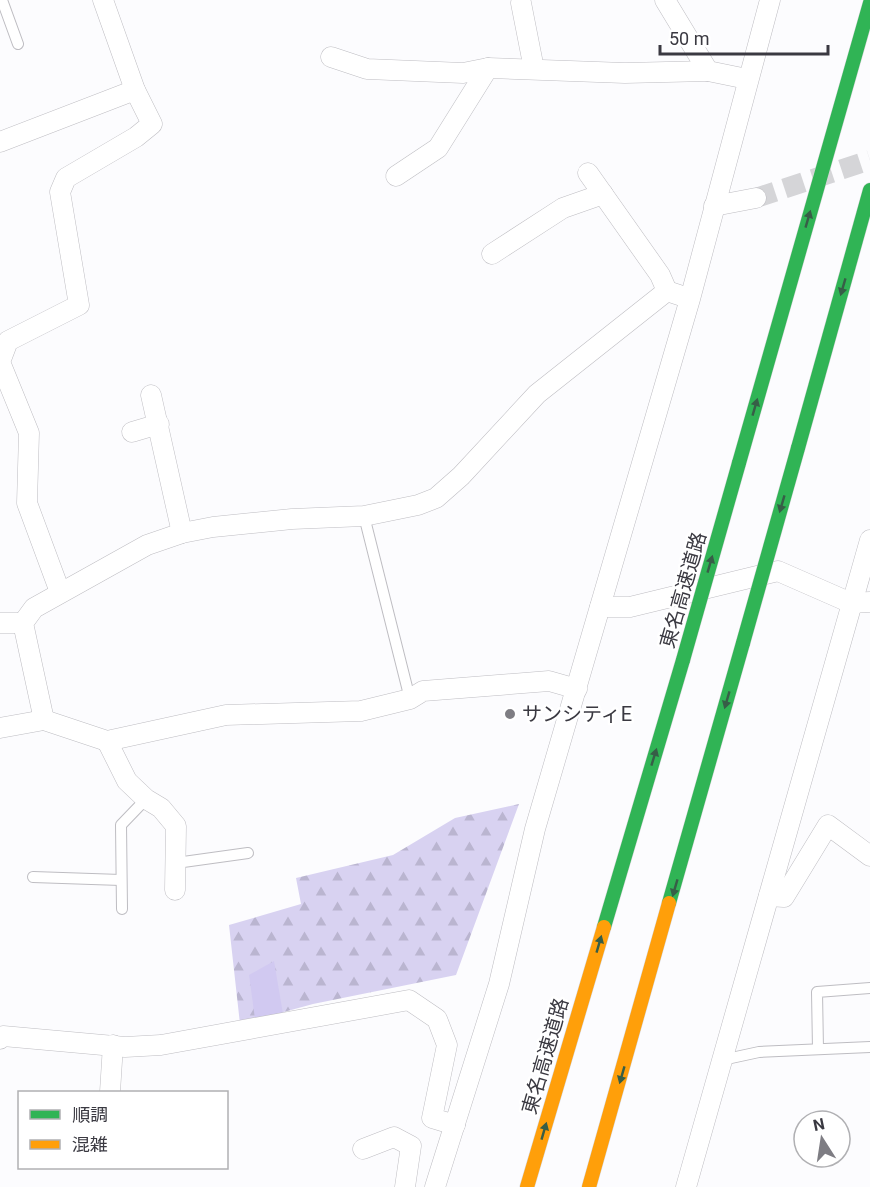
<svg xmlns="http://www.w3.org/2000/svg" width="870" height="1187" viewBox="0 0 870 1187" font-family="Roboto,'Noto Sans JP',sans-serif">
<defs>
<pattern id="forest-firs" width="22" height="20" patternUnits="userSpaceOnUse" patternTransform="scale(1.5)"><rect width="22" height="20" fill="#d8d2f1"/><path d="M5 1l3.5 6h-7zM16 11l3.5 6h-7z" fill="#bab5d0"/></pattern>
</defs>
<rect width="100%" height="100%" fill="#fcfcfe"/>
<polygon fill="url(#forest-firs)" points="519,804 456,975 313,1004 240,1024 229,925 301,904 296,878 393,855 455,818"/>
<polygon fill="#d1c9f1" points="274,961 283,1014 255,1019 249,975"/>
<g fill="none" stroke-linecap="round" stroke-linejoin="round">
<polyline stroke="#d5d5d8" stroke-width="20" stroke-dasharray="20 10" stroke-linecap="butt" points="756,198 870,160"/>
<g stroke="#bebdc2" stroke-width="12">
<g id="lane">
<polyline points="2,0 18,44"/>
<polyline points="364,516 410,699"/>
<polyline points="176,863 248,853"/>
<polyline points="33,877 121,880"/>
<polyline points="122,909 121,825 146,799"/>
<polyline points="818,1049 817,992 870,988"/>
<polyline points="722,1060 759,1052 870,1047"/>
</g>
</g>
<g stroke="#bebdc2" stroke-width="21">
<g id="street">
<polyline points="665,0 708,71 747,79"/>
<polyline points="521,3 534,69"/>
<polyline points="331,57 367,69 463,73 488,68 625,73 708,71"/>
<polyline points="0,142 135,90"/>
<polyline points="588,173 660,275 667,291 679,295"/>
<polyline points="396,176 438,148 488,68"/>
<polyline points="714,206 756,198"/>
<polyline points="492,254 563,208 603,194"/>
<polyline points="151,395 182,533"/>
<polyline points="132,432 159,424"/>
<polyline points="60,592 27,503 29,433 0,362 8,341 79,305 60,192 66,178 136,137 152,124 135,90 103,0"/>
<polyline points="600,607 630,607 778,571 851,603 870,602"/>
<polyline points="0,623 23,623"/>
<polyline points="44,720 23,623 34,608 147,545 182,533 213,527 292,519 364,516 418,505 436,498 461,476 537,394 667,291"/>
<polyline points="0,728 44,720 107,741 226,715 361,711 410,699 423,691 549,681 577,689"/>
<polyline points="107,741 127,781 146,799 161,808 176,826 175,890"/>
<polyline points="769,896 784,897 828,825 870,856"/>
<polyline points="0,1039 3,1036 125,1047 161,1045 409,1000 437,1019 447,1045 432,1118 455,1125"/>
<polyline points="110,1092 113,1045"/>
<polyline points="363,1149 394,1137 411,1146 405,1187"/>
<polyline points="435,1187 499,984 535,829 690,299 770,0"/>
<polyline points="686,1187 870,540"/>
</g>
</g>
<g stroke="#d7d7d9" stroke-width="15">
<g id="fast">
<polyline points="798,448 870,190"/>
<polyline points="739,463 870,3"/>
<polyline points="669,903 743,643"/>
<polyline points="604,927 683,660"/>
</g>
</g>
<g stroke="#d7d7d9" stroke-width="15">
<g id="slow">
<polyline points="527,1187 604,927"/>
<polyline points="589,1187 669,903"/>
</g>
</g>
<use href="#lane" stroke="#fff" stroke-width="10"/>
<use href="#street" stroke="#fff" stroke-width="20"/>
<use href="#fast" stroke="#30b455" stroke-width="14"/>
<use href="#slow" stroke="#ff9f0a" stroke-width="14"/>
<g stroke="#d7d7d9" stroke-width="15" stroke-linecap="butt">
<g id="fast-bridge">
<polyline points="743,643 798,448"/>
<polyline points="683,660 739,463"/>
</g>
</g>
<use href="#fast-bridge" stroke="#30b455" stroke-width="14"/>
</g>
<defs><path id="oneway-solid" d="M-6-.8H1V-3.2L6.5 0L1 3.2V.8H-6Z" transform="scale(1.5)"/></defs>
<g fill="#375e47">
<use href="#oneway-solid" transform="translate(808 219) rotate(-74)"/>
<use href="#oneway-solid" transform="translate(843 287) rotate(106)"/>
<use href="#oneway-solid" transform="translate(755 407) rotate(-74)"/>
<use href="#oneway-solid" transform="translate(782 504) rotate(106)"/>
<use href="#oneway-solid" transform="translate(710 564) rotate(-74)"/>
<use href="#oneway-solid" transform="translate(727 700) rotate(106)"/>
<use href="#oneway-solid" transform="translate(654 757) rotate(-73)"/>
<use href="#oneway-solid" transform="translate(675 888) rotate(106)"/>
<use href="#oneway-solid" transform="translate(599 944) rotate(-74)"/>
<use href="#oneway-solid" transform="translate(622 1075) rotate(106)"/>
<use href="#oneway-solid" transform="translate(544 1131) rotate(-74)"/>
</g>
<circle fill="#7e7d83" stroke="#fff" stroke-width="2" cx="510" cy="714" r="6"/>
<g text-anchor="middle" dominant-baseline="central" stroke-width="5" stroke-linejoin="round" paint-order="stroke">
<g font-size="20" fill="#3a3941" stroke="#fff">
<text transform="translate(683 590) rotate(-74)">東名高速道路</text>
<text transform="translate(545 1056) rotate(-74)">東名高速道路</text>
</g>
<g font-size="20" fill="#3a3941" stroke="#fff" text-anchor="start">
<text x="522" y="714">サンシティE</text>
</g>
</g>
<rect x="18" y="1091" width="210" height="78" fill="#ffffff" stroke="#b0b0b3" stroke-width="1.5"/>
<rect x="30" y="1110" width="30" height="9" fill="#30b455" stroke="#b0b0b3" stroke-width="1.5"/>
<text x="72" y="1121" font-size="18" fill="#3a3941">順調</text>
<rect x="30" y="1140" width="30" height="9" fill="#ff9f0a" stroke="#b0b0b3" stroke-width="1.5"/>
<text x="72" y="1151" font-size="18" fill="#3a3941">混雑</text>
<g transform="translate(822 1139) rotate(348)"><circle r="28" fill="#ffffff" stroke="#b0b0b3" stroke-width="1.5"/>
<path d="M0-4.5L10 22L0 15L-10 22Z" fill="#7e7d83"/>
<text y="-9" font-size="16" font-weight="bold" text-anchor="middle" fill="#3a3941">N</text>
</g>
<path d="M660 45v9h168v-9" fill="none" stroke="#3a3941" stroke-width="3"/>
<text x="669" y="45" font-size="18" fill="#3a3941" stroke="#ffffff" stroke-width="4.5" paint-order="stroke">50 m</text>
</svg>
